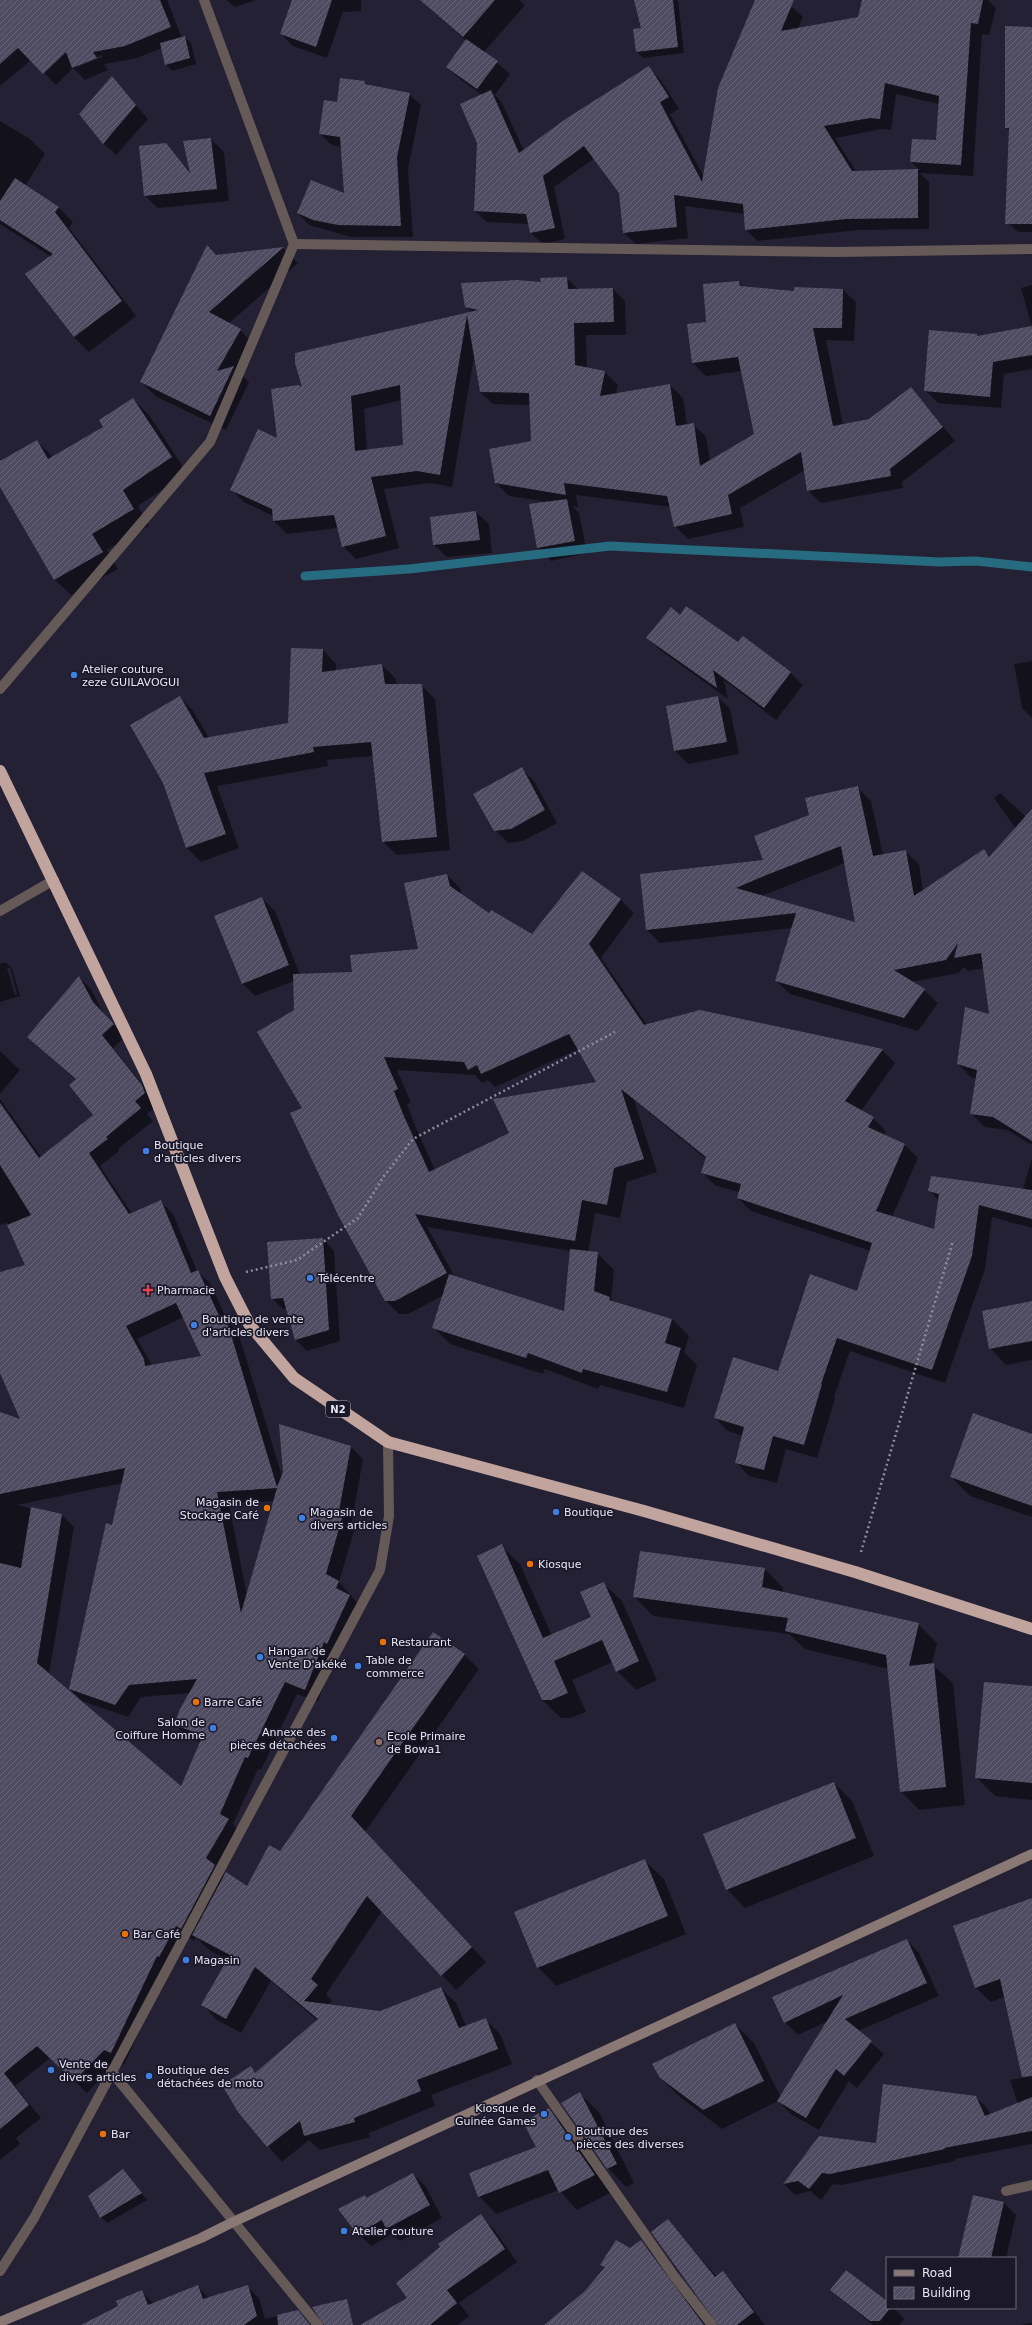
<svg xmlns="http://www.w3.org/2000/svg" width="1032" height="2325" viewBox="0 0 1032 2325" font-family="'DejaVu Sans',sans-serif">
<defs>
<pattern id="building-hatch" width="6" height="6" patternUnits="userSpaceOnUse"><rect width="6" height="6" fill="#4f4b61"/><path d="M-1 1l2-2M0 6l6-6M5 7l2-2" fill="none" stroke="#686578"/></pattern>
</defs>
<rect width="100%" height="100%" fill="#252134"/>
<g fill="#0007" fill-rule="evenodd">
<path d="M0 0H167L182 38 185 37 191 43 196 64 172 71 166 64 162 48 137 58 104 64 108 70 85 80 73 68 56 85 31 60 0 86ZM102 55V57L77 67V65Z"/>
<polygon points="227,0 257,0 234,7"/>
<polygon points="293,0 361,0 361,11 343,12 327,58 293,46 281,34"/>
<path d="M420 0H519L525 5 484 52 510 74 495 95 502 103 524 151 649 68 660 79 679 109 670 114 704 177 756 0H778L791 6 803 17 798 29 946 3 926 0H988L996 8 989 35 982 34 973 176 920 173 929 182V229L858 230 758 241 746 230 745 214 685 206 688 238 636 244 624 233 620 192 595 158 554 187 565 239 543 244 531 233 529 224 487 222 475 211 482 95 460 79 447 67 466 41ZM896 94 939 104 937 141 911 162 920 170 856 171 835 138 882 129 891 130Z"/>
<polygon points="635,0 678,0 684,53 643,58 637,52 643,29"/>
<polygon points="1032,28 1032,232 1018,232 1006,220 1010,131 1006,128"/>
<polygon points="112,78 148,119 116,155 103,143"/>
<polygon points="365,82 368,85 409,94 421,105 408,169 413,237 351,237 309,225 298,213 345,195 341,147 332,145 320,134 338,103"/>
<polygon points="0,121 30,139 45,154 25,186 58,207 73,222 69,228 136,316 89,352 74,337 50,256 0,224"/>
<polygon points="211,139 224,152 229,201 158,208 145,196 166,144 191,173"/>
<polygon points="283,248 298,263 228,324 240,330 256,346 240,373 249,382 226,430 157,397 141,382 217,256"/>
<path d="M567 278 578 289H613L625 301 626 335H586L587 369 605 372 618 385 616 394 670 385 683 398 687 425 693 424 706 437 710 461 756 434 742 371 706 376 693 363 707 322 739 282 744 287 795 292 843 290 856 302 854 341 826 340 843 425 869 420 911 388 955 441 902 482 903 488 821 503 808 490 805 470 740 508 744 527 688 539 675 526 671 507 576 495 578 507 572 506 579 513 587 553 551 561 538 548 530 505 548 502 509 496 496 483 532 442 531 405 493 404 480 392 474 357 452 487 430 483 384 489 399 548 356 559 343 546 338 528 287 534 274 521 273 516 244 502 231 489 279 439 303 389 296 363 473 313 466 306ZM402 400 404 446 367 451 364 409Z"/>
<polygon points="1032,285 1032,369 1004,374 1001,408 938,403 926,391 976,335 978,336 1032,327 1021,288"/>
<polygon points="133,399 149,415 187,473 138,506 149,526 107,550 118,569 71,595 55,580 0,485 0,463 37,441 53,457 105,427"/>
<polygon points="476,512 489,524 492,553 447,557 434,545"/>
<polygon points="681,616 738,644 743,637 791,673 803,685 776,720 724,680 728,699 660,650 648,638"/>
<polygon points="323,650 336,664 336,672 382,665 396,679 396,685 421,685 435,699 450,850 397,855 383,842 374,756 327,760 328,766 217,786 239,848 201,862 187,848 164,782 180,697 193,711 209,738 289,724"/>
<polygon points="1032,661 1032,718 1022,708 1014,664"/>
<polygon points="718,697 730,709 739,754 688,764 675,751 667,706"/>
<polygon points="522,769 534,781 557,823 523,841 508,843 495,830"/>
<path d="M858 788 871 801 883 855 905 851 919 864 923 891 984 850 991 857 1016 829 994 798 1000 793 1026 817 1032 819V1145L1007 1130 985 1127 971 1113 977 1079 971 1077 958 1064 990 1015 984 968 968 971 964 967 959 973 912 982 924 990 938 1003 918 1031 790 994 776 981 792 928 660 943 647 930 764 861 810 816ZM845 863 856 924 761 896 782 888Z"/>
<path d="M447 875 460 888 462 896 490 915 532 935 620 899 634 913 601 958 647 1025 882 1050 895 1063 861 1111 873 1118 886 1131 884 1135 905 1145 918 1158 892 1217 935 1231 939 1201 929 1190 1023 1189 1032 1158V1228L992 1217 985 1269 945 1383 850 1351 834 1397 835 1399 817 1458 786 1449 777 1483 749 1476 736 1462 743 1436 728 1431 715 1418 779 1372 858 1292 871 1251 751 1211 738 1198 739 1192 716 1186 703 1173 706 1159 634 1100 657 1172 627 1182 620 1218 595 1213 588 1252 597 1253 614 1270 611 1299 615 1303 672 1319 689 1336 684 1352 697 1365 684 1408 600 1385 598 1389 545 1369 543 1374 450 1344 433 1327 444 1295 408 1314H399L386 1301 304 1108 294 981 255 996 242 983 262 898 275 911 300 975 353 973 419 950ZM579 1049 598 1083 510 1134 435 1170 416 1128 407 1104 411 1103 397 1070 475 1075 482 1083 488 1080 495 1087ZM427 1227 571 1251 565 1312 455 1277Z"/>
<path d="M6 962 12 969 20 996 0 1002V964ZM7 968H10L17 994 15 995Z"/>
<path d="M79 977 91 989 105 1016 125 1037 113 1048 154 1098 157 1106 147 1114 153 1121 118 1149 119 1151 100 1166 132 1214 161 1202 173 1214 197 1271 210 1283 228 1322 238 1332 282 1476 351 1447 363 1459 351 1527 354 1531 339 1582 362 1608 336 1654 318 1701 297 1694 261 1770 258 1769 233 1824 241 1832 219 1870 225 1876 247 1887 464 1654 479 1669 365 1832 486 1962 456 1990 382 1911 326 1994 332 2001 328 2005 380 2012 441 1988 456 2003 466 2026 485 2019 500 2034 512 2064 431 2095 435 2106 369 2133 370 2137 320 2150 309 2140 282 2162 238 2111 251 2068 257 2074 318 2021 271 1981 241 2033 217 2020 203 2005 228 1960 209 1950 196 1937 194 1941 189 1938 169 1967 124 2065 117 2062 87 2093 50 2058 15 2086 41 2118 16 2138 20 2144 0 2160V1413L22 1421 0 1370V1273L26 1265 7 1223 0 1225V1099L41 1157 95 1115 76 1080 28 1037ZM184 1317 202 1357 152 1365 137 1339ZM123 1483 70 1689 82 1701 128 1717 141 1697 190 1693 175 1725 188 1738 201 1742 181 1788 49 1674 74 1527 62 1515 17 1505ZM274 1501 247 1596 229 1504Z"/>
<polygon points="0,1051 20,1070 0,1094"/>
<polygon points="323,1239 334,1251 340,1341 307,1351 296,1340 287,1309 283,1309 272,1298"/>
<polygon points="1032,1302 1032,1360 1006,1365 990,1348"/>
<polygon points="1032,1435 1032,1517 970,1496 951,1477"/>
<polygon points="501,1546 520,1564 552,1636 593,1617 603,1583 622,1601 657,1680 636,1690 617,1671 613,1662 572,1680 586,1712 570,1718 561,1718 542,1700"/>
<polygon points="765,1569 783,1588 783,1593 918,1624 937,1643 932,1664 953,1683 965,1805 919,1810 901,1791 889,1669 805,1649 789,1634 653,1616 635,1597"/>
<polygon points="1032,1687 1032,1800 995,1796 976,1777"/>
<polygon points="834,1783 852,1801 874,1856 745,1908 727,1889"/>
<polygon points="645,1861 664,1879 686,1934 556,1986 538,1967"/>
<polygon points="1032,1899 1032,2024 1012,1994 991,2002 976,1988"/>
<polygon points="907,1940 919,1953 939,1996 858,2031 884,2054 857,2088 849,2081 819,2130 791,2114 778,2101 722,2129 680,2097 660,2078 735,2024 754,2043 781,2098 828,2021 798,2035 785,2022 774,1998"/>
<polygon points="1032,2076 1032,2144 955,2159 955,2161 842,2185 833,2184 821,2200 810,2191 795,2195 784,2184 820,2138 877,2144 976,2097 987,2108 990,2115 1018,2104 1010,2080"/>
<polygon points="580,2094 599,2112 634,2183 626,2187 608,2168"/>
<polygon points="549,2110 566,2127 612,2192 577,2210 559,2190 496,2214 479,2196 537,2148"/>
<polygon points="123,2170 147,2200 107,2223 101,2217"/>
<polygon points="413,2174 426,2187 442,2218 400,2241 392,2234 371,2246 358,2233 364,2196 367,2198"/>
<polygon points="1004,2203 1016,2215 1006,2258 959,2258"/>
<polygon points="481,2216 493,2228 517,2262 459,2303 469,2316 458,2325 362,2325 409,2298"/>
<polygon points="668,2221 717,2277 723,2273 735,2285 765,2325 719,2325"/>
<polygon points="641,2241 653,2253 706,2325 546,2325 586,2292 605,2268 602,2264 631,2250"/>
<polygon points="197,2286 209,2298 247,2287 259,2298 265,2319 290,2313 302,2325 83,2325 119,2306 141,2291 154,2304"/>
<polygon points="831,2290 887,2302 887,2308 894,2308 904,2319 899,2325 873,2325"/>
<polygon points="1032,2323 1032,2325 1020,2325"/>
</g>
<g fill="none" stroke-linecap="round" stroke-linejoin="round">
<polyline stroke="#266b80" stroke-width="9" points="305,576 409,569 610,546 940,562 976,561 1032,567"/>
</g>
<g fill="url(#building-hatch)" fill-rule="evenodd">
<polygon points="0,0 160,0 171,27 125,46 93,52 97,58 72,68 66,52 43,74 18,48 0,64"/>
<polygon points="292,0 332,0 316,47 280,34"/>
<polygon points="420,0 495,0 463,37"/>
<polygon points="634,0 673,0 678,47 636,52 633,29 641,28"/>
<polygon points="755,0 794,0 781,31 858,17 862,0 983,0 978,24 971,23 961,165 910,162 912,139 936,140 939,96 885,83 880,119 870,118 824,126 852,171 918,169 918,218 846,219 745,230 743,204 674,195 677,227 623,233 619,193 584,146 543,176 555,228 530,233 526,214 474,211 477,143 460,104 491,90 519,153 567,118 649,66 669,97 660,102 702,182 718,88"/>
<polygon points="1005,26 1032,27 1032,224 1005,224 1009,128 1005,128"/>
<polygon points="185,36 190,58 165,65 160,43"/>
<polygon points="466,39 498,61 477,89 446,67"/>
<polygon points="112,76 136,105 103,144 79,114"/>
<polygon points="340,78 365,81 365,84 410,93 397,157 401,226 338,225 313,220 297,213 311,180 344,193 340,137 319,134 324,100 337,102"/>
<polygon points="211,138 217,189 144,196 139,146 166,143 190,173 183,141"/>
<polygon points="15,178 59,207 55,212 122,301 74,337 25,274 53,254 0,220 0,201"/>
<polygon points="207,245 216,255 284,247 209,312 241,329 217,371 234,366 210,416 140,382"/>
<path d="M567 277 568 289 613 288 614 322 574 323 575 365 605 371 600 396 670 384 676 426 694 423 700 466 754 434 738 357 692 363 687 324 706 322 703 284 739 281 740 286 794 291V287L843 289 842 328H813L833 426 869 419 911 387 943 427 890 469 891 476 807 491 801 452 728 495 732 514 674 527 667 496 564 483 566 495 495 483 489 449 531 441 529 393 480 392 467 315 440 475 417 471 371 477 386 536 342 547 334 515 273 521 272 509 230 490 258 429 277 438 271 389 298 385 302 387 295 363V353L478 310 465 307 461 283 517 280 541 282 540 278ZM400 385 403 445 355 451 351 396Z"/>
<polygon points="1032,326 1032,355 993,362 990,397 924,391 929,330 977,334 977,336"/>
<polygon points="133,398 172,457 123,490 134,509 92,534 103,552 54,580 0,487 0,461 37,440 48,459 103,427 99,420"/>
<polygon points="567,499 575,541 537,548 529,504"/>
<polygon points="476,511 480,540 433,545 430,517"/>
<polygon points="686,606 738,642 743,636 791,672 764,708 713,670 717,688 646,638 671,607 680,615"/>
<polygon points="291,648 323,649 322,672 382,664 385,684 422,684 437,837 382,842 371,742 313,747 314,752 204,773 226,834 186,848 163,783 130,725 180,696 204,738 288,723"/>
<polygon points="718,696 727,742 674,751 666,706"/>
<polygon points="522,767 545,810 511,829 494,831 473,794"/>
<path d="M858 786 873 856 906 850 914 896 984 849 989 857 1032 809V1141L993 1117 970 1114 977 1070 957 1064 965 1007 989 1014 981 953 954 958 958 943 946 960 894 970 925 989 904 1018 775 981 796 913 646 930 640 874 763 860 754 836 809 815 805 798ZM841 846 855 922 736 888 769 874Z"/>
<path d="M582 871 621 899 589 944 644 1025 700 1010 883 1049 845 1101 874 1117 868 1127 905 1144 876 1211 934 1229 939 1194 928 1191 931 1176 1032 1190V1219L979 1205 972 1256 932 1370 837 1338 821 1384H822L804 1445 773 1436 764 1470 735 1463 744 1427 714 1418 733 1357 778 1371 810 1274 857 1291 872 1243 737 1198 741 1184 701 1173 706 1157 621 1089 644 1159 614 1168 607 1205 582 1200 575 1241 415 1214 447 1273 395 1301H385L338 1215 290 1113 302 1108 257 1032 294 1010 293 974 352 972 350 955 418 949 404 883 447 874 450 886 489 913 491 910 532 934ZM569 1034 596 1082 493 1099 509 1133 429 1172 403 1114 394 1091 398 1089 384 1057 464 1062 468 1070 477 1065 481 1074Z"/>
<polygon points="262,897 289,965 242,984 214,916"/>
<path d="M79 976 93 1002 114 1024 102 1035 142 1085 145 1093 135 1101 141 1108 106 1137 108 1139 89 1153 129 1214 161 1200 191 1273 198 1270 221 1320 226 1318 277 1487 283 1472 279 1424 351 1446 338 1516 342 1518 326 1574 339 1581 336 1588 350 1595 327 1644 324 1642 305 1690 285 1682 248 1758 245 1757 220 1814 229 1819 206 1858 215 1865 181 1929 176 1926 159 1957 157 1956 111 2053 104 2050 74 2081 37 2046 4 2073 29 2105 0 2129V1563L21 1568 31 1507 62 1514 37 1663 181 1786 203 1735 174 1725 180 1709 197 1679 129 1685 115 1705 69 1689 106 1523 112 1525 125 1468 0 1494V1412L20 1419 0 1373V1272L25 1265 7 1225 31 1215 0 1165V1103L39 1158 93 1115 69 1085 76 1079 27 1037ZM176 1303 201 1356 145 1366 144 1359 126 1326ZM277 1488 241 1613 217 1492Z"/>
<polygon points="323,1238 329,1330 295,1340 283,1298 271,1299 267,1242"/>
<polygon points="570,1249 598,1252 594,1291 610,1297 609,1300 672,1319 665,1343 681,1348 667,1392 583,1369 582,1373 528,1353 526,1358 432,1328 449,1274 564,1311"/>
<polygon points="1032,1301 1032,1341 989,1349 982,1311"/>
<polygon points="973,1413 1032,1434 1032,1506 950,1477"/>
<polygon points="502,1544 543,1638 591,1617 580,1592 604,1582 639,1661 616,1672 602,1640 554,1661 568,1693 551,1700 542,1700 477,1556"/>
<polygon points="640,1551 765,1568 762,1587 919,1623 909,1666 934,1663 946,1787 900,1792 886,1655 785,1631 788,1618 633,1597"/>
<polygon points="433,1632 465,1654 351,1816 472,1947 441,1976 367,1896 311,1979 318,1985 304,2001 380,2011 441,1987 459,2028 486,2018 498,2049 417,2080 421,2091 354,2118 355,2122 304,2136 300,2121 267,2147 238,2112 222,2085 251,2066 255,2073 318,2019 255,1967 226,2019 201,2005 230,1955 192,1935 226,1872 247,1886 269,1845 280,1851"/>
<polygon points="984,1682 1032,1686 1032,1783 975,1778"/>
<polygon points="834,1782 856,1838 726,1890 703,1834"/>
<polygon points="645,1859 668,1916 537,1968 514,1912"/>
<polygon points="1032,1898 1032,2076 1022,2077 1000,1979 975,1988 953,1926"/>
<polygon points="907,1939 927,1983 845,2019 872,2041 844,2076 836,2069 806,2118 777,2101 843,1995 784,2023 772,1997"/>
<polygon points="735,2023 764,2081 703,2110 660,2078 652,2064"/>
<polygon points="883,2084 976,2096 985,2116 1032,2097 1032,2131 944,2148 945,2149 830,2174 822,2173 809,2189 798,2181 783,2184 819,2136 876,2143"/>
<polygon points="580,2092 617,2164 607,2169 561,2103"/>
<polygon points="549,2108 595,2175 559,2193 548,2170 478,2197 469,2173 536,2147 523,2122"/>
<polygon points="123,2169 142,2193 100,2218 88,2196"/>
<polygon points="413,2173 430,2205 386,2229 382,2220 357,2234 338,2209 365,2195 366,2198"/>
<polygon points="973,2195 1004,2202 991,2258 958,2258"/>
<polygon points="481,2214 505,2249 447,2290 457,2303 430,2325 360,2325 407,2298 396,2283 440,2247 438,2244"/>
<polygon points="668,2219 715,2277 723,2271 754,2312 737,2325 718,2325 651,2232"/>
<polygon points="616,2240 630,2248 641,2240 704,2325 544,2325 585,2291 605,2267 600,2265"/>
<polygon points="846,2270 887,2301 887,2308 890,2308 880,2321 870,2321 830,2290"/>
<polygon points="198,2285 203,2299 248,2285 257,2316 244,2325 81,2325 118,2306 116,2301 142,2290 148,2305"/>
<polygon points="347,2299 353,2325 324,2325 312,2307"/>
<polygon points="298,2310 310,2325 278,2325 277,2315"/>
</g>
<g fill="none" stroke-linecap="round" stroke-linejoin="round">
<g stroke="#8f8d9d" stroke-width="2.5" stroke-dasharray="2 3" stroke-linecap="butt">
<polyline points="246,1272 297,1260 358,1218 384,1176 413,1139 615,1032"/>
<polyline points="861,1552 953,1241"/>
</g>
<polyline stroke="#665a58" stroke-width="10" points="0,911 54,880"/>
<g stroke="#665a58" stroke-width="10">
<polyline points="294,244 836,252 1032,249"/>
<polyline points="0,689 210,442 294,244 204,0"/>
<polyline points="111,2071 318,2325"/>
<polyline points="537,2080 674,2276 712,2325"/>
<polyline points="1006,2191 1032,2185"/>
<polyline points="0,2271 34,2218 380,1570 389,1516 388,1442"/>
</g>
<polyline stroke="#8a7874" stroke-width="10" points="0,2322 201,2238 233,2222 1032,1854"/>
<polyline stroke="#c1a49e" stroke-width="12" points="0,771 146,1074 225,1277 249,1324 294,1378 388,1442 644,1511 855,1572 1032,1629"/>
</g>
<g fill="#3f7fe0" stroke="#1b182a" stroke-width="1.5">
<circle cx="74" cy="675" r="4"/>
<circle cx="146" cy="1151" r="4"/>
<circle cx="310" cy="1278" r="4"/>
<circle cx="194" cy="1325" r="4"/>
<circle cx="556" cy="1512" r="4"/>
<circle cx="302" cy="1518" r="4"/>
<circle cx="260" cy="1657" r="4"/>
<circle cx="358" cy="1666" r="4"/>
<circle cx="213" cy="1728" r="4"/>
<circle cx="334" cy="1738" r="4"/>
<circle cx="186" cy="1960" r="4"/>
<circle cx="51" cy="2070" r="4"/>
<circle cx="149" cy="2076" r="4"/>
<circle cx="544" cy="2114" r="4"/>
<circle cx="568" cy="2137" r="4"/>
<circle cx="344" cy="2231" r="4"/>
</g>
<path fill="#e0444e" stroke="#1b182a" stroke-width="1.5" d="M146 1284h4v4h4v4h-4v4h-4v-4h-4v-4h4z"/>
<g fill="#e8710a" stroke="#1b182a" stroke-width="1.5">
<circle cx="267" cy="1508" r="4"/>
<circle cx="530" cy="1564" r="4"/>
<circle cx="383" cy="1642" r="4"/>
<circle cx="196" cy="1702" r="4"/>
<circle cx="125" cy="1934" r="4"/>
<circle cx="103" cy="2134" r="4"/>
</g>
<circle fill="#8d6e63" stroke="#1b182a" stroke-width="1.5" cx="379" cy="1742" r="4"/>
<g text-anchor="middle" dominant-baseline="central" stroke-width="3.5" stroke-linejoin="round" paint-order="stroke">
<rect fill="#1b182a" stroke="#aaa8b7" stroke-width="1" x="326" y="1401" width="24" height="16" rx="3"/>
<g font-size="10" font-weight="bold" fill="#e7e6f3">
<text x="338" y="1409">N2</text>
</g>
<g font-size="11" fill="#e7e6f3" stroke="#1b182a" text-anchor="start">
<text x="82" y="669">Atelier couture<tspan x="82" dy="13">zeze GUILAVOGUI</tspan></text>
<text x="154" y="1145">Boutique<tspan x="154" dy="13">d'articles divers</tspan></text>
<text x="318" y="1278">Télécentre</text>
<text x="157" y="1290">Pharmacie</text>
<text x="202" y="1319">Boutique de vente<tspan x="202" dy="13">d'articles divers</tspan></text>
<text x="259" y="1502" text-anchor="end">Magasin de<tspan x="259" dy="13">Stockage Café</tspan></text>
<text x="310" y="1512">Magasin de<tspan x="310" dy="13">divers articles</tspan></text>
<text x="564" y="1512">Boutique</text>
<text x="538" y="1564">Kiosque</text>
<text x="391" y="1642">Restaurant</text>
<text x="268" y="1651">Hangar de<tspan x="268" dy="13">Vente D'akéké</tspan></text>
<text x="366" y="1660">Table de<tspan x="366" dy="13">commerce</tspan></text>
<text x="204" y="1702">Barre Café</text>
<text x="205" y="1722" text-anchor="end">Salon de<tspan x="205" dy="13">Coiffure Homme</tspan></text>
<text x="326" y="1732" text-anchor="end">Annexe des<tspan x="326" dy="13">pièces détachées</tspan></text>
<text x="387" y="1736">Ecole Primaire<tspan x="387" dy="13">de Bowa1</tspan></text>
<text x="133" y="1934">Bar Café</text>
<text x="194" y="1960">Magasin</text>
<text x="59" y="2064">Vente de<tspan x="59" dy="13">divers articles</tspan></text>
<text x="157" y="2070">Boutique des<tspan x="157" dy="13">détachées de moto</tspan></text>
<text x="536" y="2108" text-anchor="end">Kiosque de<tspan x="536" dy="13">Guinée Games</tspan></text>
<text x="576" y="2131">Boutique des<tspan x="576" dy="13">pièces des diverses</tspan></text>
<text x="111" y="2134">Bar</text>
<text x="352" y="2231">Atelier couture</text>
</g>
</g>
<rect x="886" y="2257" width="130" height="52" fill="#1b182a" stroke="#6d6a7a"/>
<rect x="894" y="2270" width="20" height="6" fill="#8a7874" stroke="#6d6a7a"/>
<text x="922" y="2277" font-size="12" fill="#e7e6f3">Road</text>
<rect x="894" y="2287" width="20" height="12" fill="url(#building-hatch)" stroke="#6d6a7a"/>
<text x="922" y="2297" font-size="12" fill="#e7e6f3">Building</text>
</svg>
